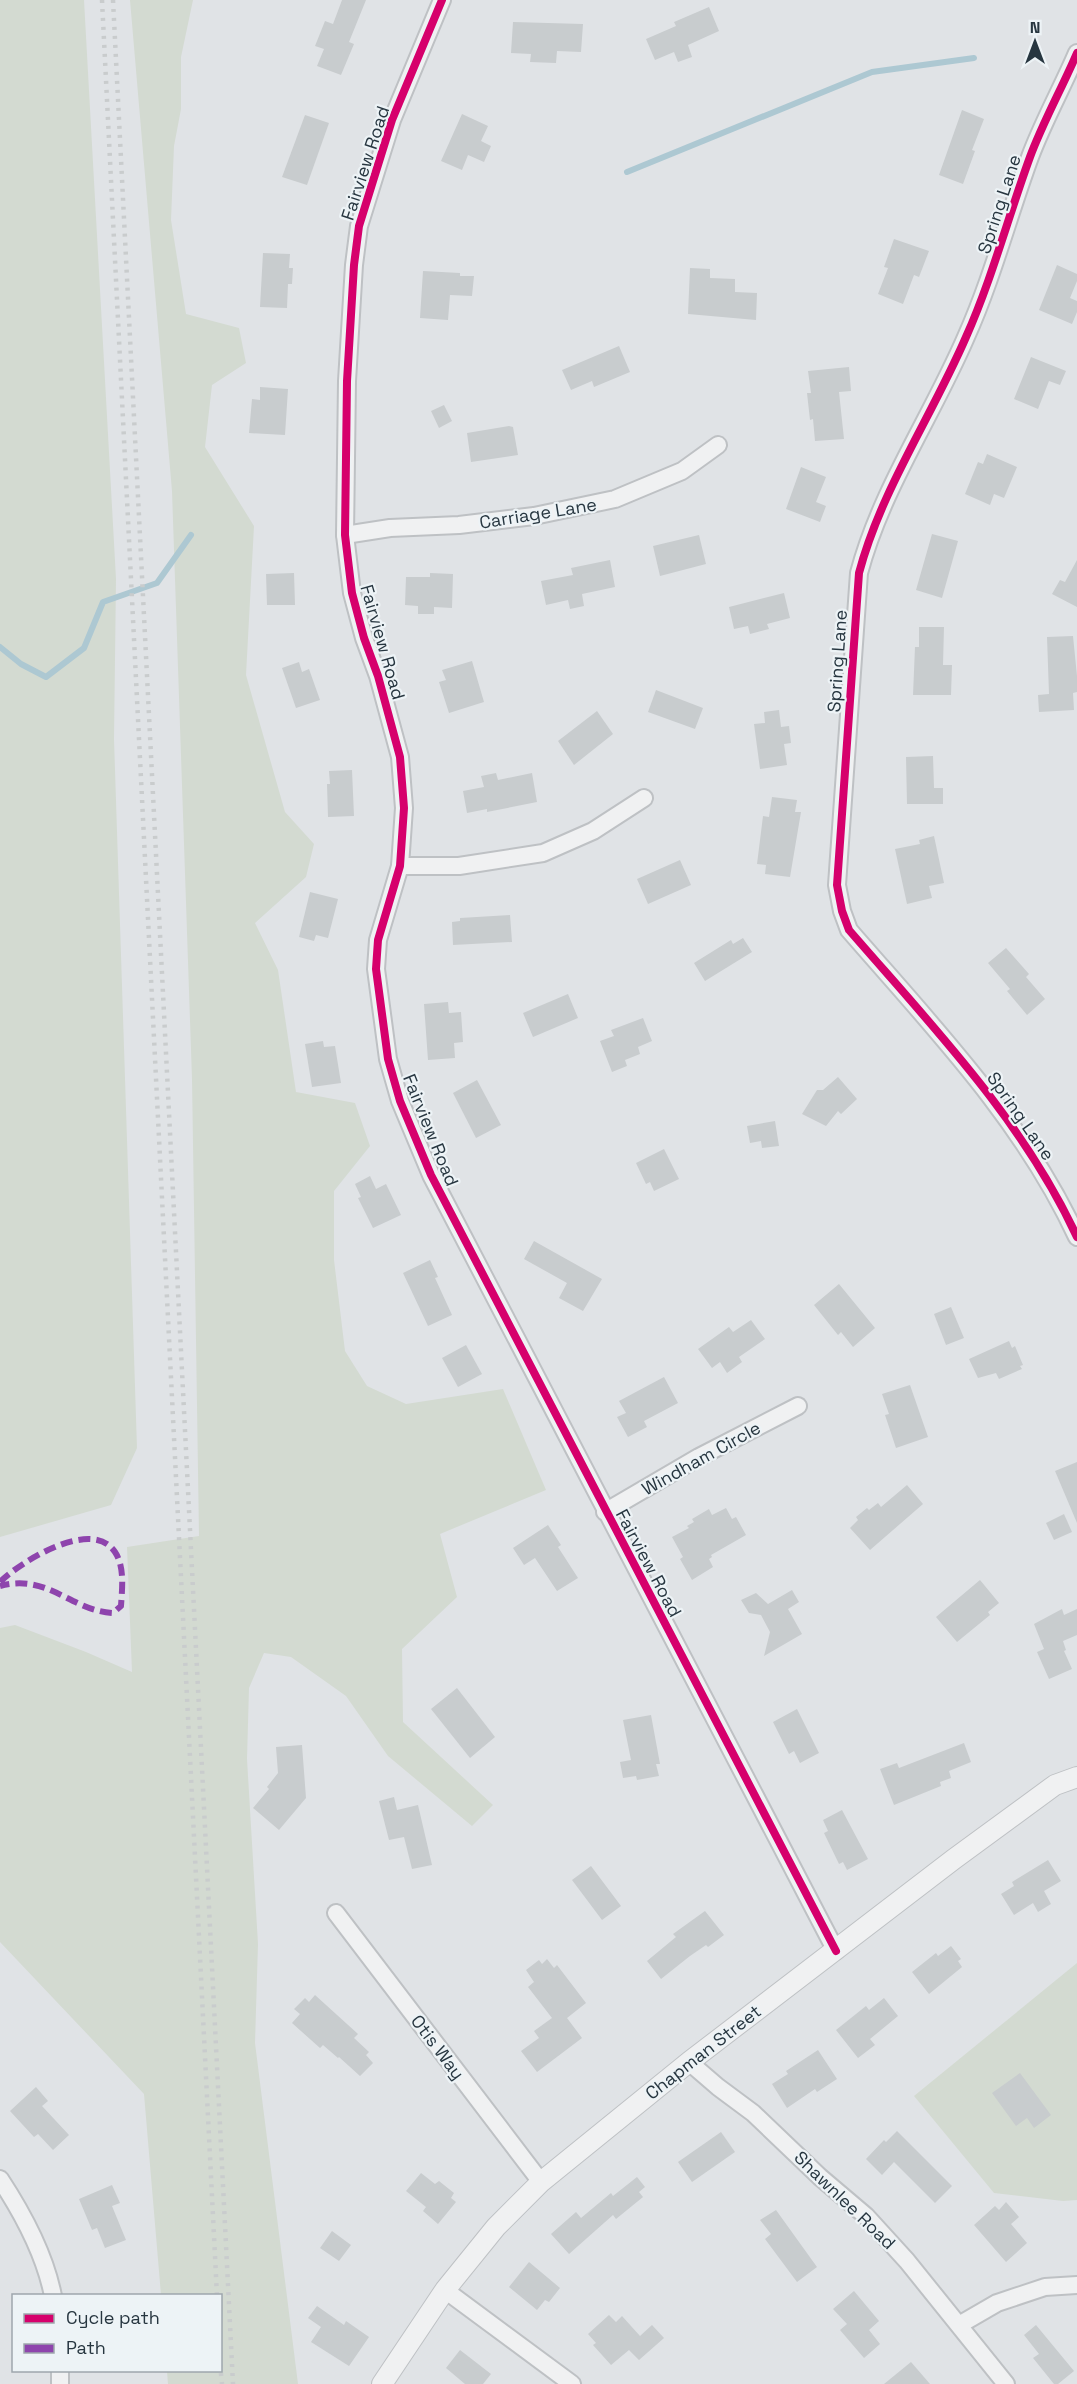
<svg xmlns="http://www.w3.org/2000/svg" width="1077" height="2384" viewBox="0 0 1077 2384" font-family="'Space Grotesk',sans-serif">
<rect width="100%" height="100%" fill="#e0e3e6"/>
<g fill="#d3dad1">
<polygon points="0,0 84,0 116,579 114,739 137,1448 111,1505 0,1537"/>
<polygon points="130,0 193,0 181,57 181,109 174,146 171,220 186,314 239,328 246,363 212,385 205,447 254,526 246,675 285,812 314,844 306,877 255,923 278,970 296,1092 355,1103 370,1146 334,1191 334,1260 345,1351 367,1386 406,1404 503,1389 546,1490 440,1534 457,1597 402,1649 403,1722 493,1805 472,1826 388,1756 346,1696 291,1657 264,1653 249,1688 247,1759 258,1944 255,2043 298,2384 168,2384 167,2371 220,2370 220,2296 161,2295 144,2094 0,1942 0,1628 15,1625 86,1652 132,1672 127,1547 199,1536 192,1079 172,491"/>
<polygon points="1077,1963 1077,2200 1063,2201 994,2193 914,2096"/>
</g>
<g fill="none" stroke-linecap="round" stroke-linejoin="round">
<g stroke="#adc8d2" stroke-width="6">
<polyline points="627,172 872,72 974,58"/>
<polyline points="0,647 21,664 46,677 84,648 103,602 157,583 191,535"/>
</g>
</g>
<g fill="#c8ccce">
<polygon points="342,0 366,0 349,42 354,44 341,75 317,66 324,49 315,46 325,21 333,24"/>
<polygon points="709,7 719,31 688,45 692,57 678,62 674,52 655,60 646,39 676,26 674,22"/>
<polygon points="513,22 583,24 581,52 557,51 556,63 530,62 531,54 511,53"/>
<polygon points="962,110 984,119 972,150 975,151 963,184 939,175"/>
<polygon points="462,114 488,126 481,141 491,146 484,162 468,155 462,170 441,161"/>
<polygon points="305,115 329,123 307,185 282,177"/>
<polygon points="894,239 929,251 919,277 914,275 903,304 878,294 888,268 884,267"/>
<polygon points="263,253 290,254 289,268 293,268 292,284 288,284 287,308 260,307"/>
<polygon points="1057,265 1077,274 1077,281 1070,298 1077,301 1077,312 1072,324 1039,310"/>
<polygon points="690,268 710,269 710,278 735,279 735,292 757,293 756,320 688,314"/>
<polygon points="423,271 460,273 460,276 474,276 472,296 450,295 448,320 420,318"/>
<polygon points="619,346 630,372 594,387 592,381 571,390 562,370"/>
<polygon points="1031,357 1066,371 1060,385 1049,381 1038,409 1014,399"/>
<polygon points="849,367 851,391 839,392 844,439 815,441 813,419 810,420 807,393 811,393 808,371"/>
<polygon points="260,387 288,389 285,435 249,433 252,399 260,400"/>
<polygon points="444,405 452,421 439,428 431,411"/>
<polygon points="509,426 513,427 518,455 471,462 467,433"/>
<polygon points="987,454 1017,467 1004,498 994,494 990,505 965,494 978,462 983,464"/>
<polygon points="801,467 826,477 816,502 826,506 820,522 786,509"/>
<polygon points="932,534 958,541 942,598 916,590"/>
<polygon points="699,535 706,564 660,576 653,546"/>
<polygon points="610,560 615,587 582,594 584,606 570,609 568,600 546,605 541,581 573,575 571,568"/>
<polygon points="1077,560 1077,607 1052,594 1060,580 1065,582"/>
<polygon points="294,573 295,605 267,605 266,574"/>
<polygon points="430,573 453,574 452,608 434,607 434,614 418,614 418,606 405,605 406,577 430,577"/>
<polygon points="784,593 790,618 767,624 769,629 750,634 748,626 734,629 729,607"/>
<polygon points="919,627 944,627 943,665 952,665 951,695 913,695 915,647 919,647"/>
<polygon points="1073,636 1077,676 1077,692 1073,693 1074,710 1039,712 1038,695 1049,694 1047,637"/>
<polygon points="472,661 484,702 449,713 439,682 446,680 442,670"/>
<polygon points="299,662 302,672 309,669 320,700 296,708 282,668"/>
<polygon points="656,690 703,708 695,729 648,712"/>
<polygon points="779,710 781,727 789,726 791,743 784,744 787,765 760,769 754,724 765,723 764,712"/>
<polygon points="597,711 613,734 574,765 558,741"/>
<polygon points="933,756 934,788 943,788 943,804 907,804 906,757"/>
<polygon points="352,770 354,816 328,817 327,784 330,784 329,771"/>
<polygon points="496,773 498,780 532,773 537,802 487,812 487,809 467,813 463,791 484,787 481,776"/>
<polygon points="772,797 797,800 795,812 801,812 790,877 765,874 766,865 757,864 763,816 769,817"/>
<polygon points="934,836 944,883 929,886 932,898 907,904 895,849 920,844 919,840"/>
<polygon points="680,860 691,885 648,904 637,879"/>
<polygon points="310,892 338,899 328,938 316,935 314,941 299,937"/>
<polygon points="510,915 512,942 453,945 452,922 460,921 460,918"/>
<polygon points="743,938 752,952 705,981 694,963 731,940 733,944"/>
<polygon points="1006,948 1029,974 1026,977 1045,999 1027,1015 1007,991 1010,989 988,963"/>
<polygon points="568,994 578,1018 533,1037 523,1013"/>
<polygon points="448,1002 449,1013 461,1012 463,1042 454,1043 455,1058 428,1060 424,1004"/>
<polygon points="643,1018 652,1041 638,1047 640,1054 625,1060 627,1066 612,1072 600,1041 614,1036 611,1030"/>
<polygon points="323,1041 324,1047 335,1046 341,1083 312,1087 305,1044"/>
<polygon points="838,1077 857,1099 841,1114 838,1111 826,1126 802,1114 817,1090 823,1090"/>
<polygon points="477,1080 501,1125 476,1138 453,1093"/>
<polygon points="775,1121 779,1146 762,1148 761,1141 750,1143 747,1126"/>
<polygon points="664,1149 679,1179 654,1191 650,1182 646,1184 636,1163"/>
<polygon points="370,1176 376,1189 386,1184 401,1215 373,1228 358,1198 361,1197 355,1184"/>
<polygon points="534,1241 602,1279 583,1311 559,1298 567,1283 524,1259"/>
<polygon points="430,1260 438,1277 435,1278 452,1315 428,1326 403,1273"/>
<polygon points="839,1284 875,1328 853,1347 841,1332 838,1335 814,1305"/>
<polygon points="951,1307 964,1338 946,1345 934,1314"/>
<polygon points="751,1320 765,1339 739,1357 742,1362 727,1373 720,1362 712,1368 698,1349 729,1327 733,1332"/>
<polygon points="1009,1341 1012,1348 1015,1346 1023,1365 1020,1366 1022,1369 999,1379 996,1373 978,1378 969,1359"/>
<polygon points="466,1345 482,1374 458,1387 442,1358"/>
<polygon points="664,1377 678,1403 644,1421 647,1427 628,1437 617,1417 626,1413 619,1401"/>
<polygon points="910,1385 928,1437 896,1448 885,1415 889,1414 882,1394"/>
<polygon points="1077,1462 1077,1523 1055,1471"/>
<polygon points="907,1485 923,1504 870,1550 850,1528 858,1520 856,1517 867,1508 869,1510 878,1503 881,1507"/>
<polygon points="726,1508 732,1519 736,1517 746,1535 711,1555 712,1557 709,1559 713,1567 692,1580 680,1559 683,1557 672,1537 689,1528 687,1526 694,1522 692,1519 709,1509 712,1515"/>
<polygon points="1064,1514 1072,1532 1054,1540 1046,1523"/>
<polygon points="548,1525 561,1545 558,1547 578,1578 557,1591 535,1558 524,1565 513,1548"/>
<polygon points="980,1580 999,1603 988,1612 990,1615 957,1642 936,1617"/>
<polygon points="792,1590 799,1602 788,1609 802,1634 764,1656 770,1632 761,1615 749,1613 741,1600 756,1593 768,1604"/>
<polygon points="1062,1609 1064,1615 1077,1609 1077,1635 1063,1641 1066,1650 1064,1651 1072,1669 1049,1679 1037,1652 1044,1649 1034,1624"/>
<polygon points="457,1688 495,1737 470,1758 431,1709"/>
<polygon points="797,1709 819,1753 800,1763 794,1751 789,1754 773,1722"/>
<polygon points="651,1715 660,1764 656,1764 659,1776 637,1780 636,1776 623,1778 620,1762 631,1760 623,1720"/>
<polygon points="964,1743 971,1762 949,1771 951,1778 940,1782 941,1786 894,1805 880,1769 897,1763 899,1768"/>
<polygon points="302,1745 306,1798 279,1830 253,1808 269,1789 267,1787 278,1773 276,1747"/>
<polygon points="394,1797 397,1810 418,1805 432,1865 412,1869 404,1837 389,1840 379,1801"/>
<polygon points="842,1810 868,1859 847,1870 843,1862 839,1864 824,1833 828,1831 823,1820"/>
<polygon points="1048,1860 1061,1881 1044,1891 1051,1904 1038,1912 1033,1903 1014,1915 1001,1894 1014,1886 1012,1882"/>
<polygon points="591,1866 621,1906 602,1920 572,1880"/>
<polygon points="705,1911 724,1935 708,1947 706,1945 690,1956 661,1979 647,1961 676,1937 673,1934"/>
<polygon points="951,1946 961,1959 958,1961 962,1967 929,1994 912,1972 936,1953 938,1956"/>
<polygon points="547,1959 554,1968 557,1965 586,2003 567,2018 582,2038 537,2072 521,2051 539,2038 534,2031 552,2018 528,1987 534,1982 526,1970 539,1960 542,1964"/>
<polygon points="315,1995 358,2034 354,2038 369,2052 366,2055 373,2063 360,2076 339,2057 338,2058 323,2045 320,2048 292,2023 300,2014 294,2009 305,1998 309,2002"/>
<polygon points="884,1998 898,2016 870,2039 875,2045 858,2058 836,2030 866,2006 869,2010"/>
<polygon points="818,2050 837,2079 817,2092 815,2089 787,2108 772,2084 788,2074 786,2071"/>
<polygon points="1020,2073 1051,2115 1034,2128 1027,2118 1016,2126 992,2093"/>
<polygon points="36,2087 48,2101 42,2106 69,2135 53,2150 38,2134 34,2137 10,2111"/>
<polygon points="897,2131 952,2186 935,2203 894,2162 882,2175 866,2159 884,2140 886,2142"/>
<polygon points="721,2132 735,2152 692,2182 678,2162"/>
<polygon points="421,2173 435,2184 439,2181 454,2193 451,2198 456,2202 438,2224 423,2211 426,2207 406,2191"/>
<polygon points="637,2177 645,2187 639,2192 643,2197 616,2219 613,2215 569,2254 551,2234 576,2212 581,2218 611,2193 613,2196"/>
<polygon points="112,2185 120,2203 112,2206 126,2240 105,2248 97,2228 92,2230 79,2199"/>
<polygon points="1006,2202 1019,2217 1011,2224 1027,2243 1006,2262 974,2225 995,2206 999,2210"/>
<polygon points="776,2210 817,2267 797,2282 765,2239 771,2234 760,2220"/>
<polygon points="332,2231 351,2245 339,2261 320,2248"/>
<polygon points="529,2262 560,2288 549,2302 545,2300 537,2310 509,2287"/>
<polygon points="854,2291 879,2321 869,2330 880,2344 864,2358 840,2330 847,2324 833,2309"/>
<polygon points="317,2306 344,2325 346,2321 369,2337 349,2366 311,2342 321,2327 308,2318"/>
<polygon points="609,2315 616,2322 622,2316 640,2336 652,2325 664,2338 639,2360 629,2350 611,2365 593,2345 596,2343 588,2334"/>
<polygon points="1036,2325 1074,2371 1058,2384 1054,2384 1033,2358 1039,2354 1024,2335"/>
<polygon points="460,2350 491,2374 483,2384 465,2384 446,2368"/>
<polygon points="911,2362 930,2384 884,2384"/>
</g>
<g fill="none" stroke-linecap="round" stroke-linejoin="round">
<g stroke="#bec1c4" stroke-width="20">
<g id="minor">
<polyline points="442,0 392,120 359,226 354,265 347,381 345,535 352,593 364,638 378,676 400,757 404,808 400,866 378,940 376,969 388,1059 400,1101 431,1175 836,1951"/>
<path d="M1077 53C1062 88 1043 122 1030 157 1008 217 992 279 966 337 932 416 881 490 859 573L837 885 842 911 849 930C933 1027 1023 1120 1077 1237"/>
<polyline points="345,535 390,528 459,525 534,516 615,499 682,471 718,445"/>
<polyline points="400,866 459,866 543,853 593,831 644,798"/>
<polyline points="605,1512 699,1457 798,1406"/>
<polyline points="336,1913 541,2182"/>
<polyline points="689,2062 718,2087 753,2113 820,2177 866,2216 907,2261 1006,2384"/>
<path d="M0 2179C23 2214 45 2255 53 2296"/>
<polyline points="445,2290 572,2384"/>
<polyline points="959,2325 997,2303 1045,2287 1077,2285"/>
<polyline points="60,2384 60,2370"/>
</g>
</g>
<g stroke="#bec1c4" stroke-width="22">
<polyline id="tertiary" points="382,2384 445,2290 496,2227 541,2182 689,2062 954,1859 1055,1785 1077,1777"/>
</g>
<use href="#minor" stroke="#f0f1f2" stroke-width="16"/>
<use href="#tertiary" stroke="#f0f1f2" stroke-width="20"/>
<g stroke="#c9cccd" stroke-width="4.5" stroke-dasharray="3 6" stroke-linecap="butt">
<polyline points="102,0 217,2296"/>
<polyline points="113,0 233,2384"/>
<polyline points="220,2364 222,2384"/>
</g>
<path stroke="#8e44ad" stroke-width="6" stroke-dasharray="12 6" stroke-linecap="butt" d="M0 1582C20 1562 92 1517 115 1552 125 1567 122 1589 121 1606L113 1613C71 1611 48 1573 0 1586"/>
<g stroke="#edf3f6" stroke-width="11">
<g id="cycleway">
<polyline points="442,0 392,120 359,226 354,265 347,381 345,535 352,593 364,638 378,676 400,757 404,808 400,866 378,940 376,969 388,1059 400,1101 431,1175 836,1951"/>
<path d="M1077 53C1062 88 1043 122 1030 157 1008 217 992 279 966 337 932 416 881 490 859 573L837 885 842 911 849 930C933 1027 1023 1120 1077 1237"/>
</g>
</g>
<use href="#cycleway" stroke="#d6006c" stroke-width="8"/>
</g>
<g text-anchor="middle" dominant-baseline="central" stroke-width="4.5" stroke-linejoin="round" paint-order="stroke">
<g font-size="18" fill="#273640" stroke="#edf3f6">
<text transform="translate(365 163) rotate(-72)">Fairview Road</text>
<text transform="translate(999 204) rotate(-72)">Spring Lane</text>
<text transform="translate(538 513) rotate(-9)">Carriage Lane</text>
<text transform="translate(383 642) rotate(74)">Fairview Road</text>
<text transform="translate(837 661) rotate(-86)">Spring Lane</text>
<text transform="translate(1021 1116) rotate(55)">Spring Lane</text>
<text transform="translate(431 1130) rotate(68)">Fairview Road</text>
<text transform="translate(701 1458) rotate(-29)">Windham Circle</text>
<text transform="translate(649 1563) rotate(62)">Fairview Road</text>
<text transform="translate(438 2047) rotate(53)">Otis Way</text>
<text transform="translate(703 2052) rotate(-38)">Chapman Street</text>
<text transform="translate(845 2200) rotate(44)">Shawnlee Road</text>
</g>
</g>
<rect x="12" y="2294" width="210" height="78" fill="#edf3f6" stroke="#9ea7ad" stroke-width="1.5"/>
<rect x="24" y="2314" width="30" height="9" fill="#d6006c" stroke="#9ea7ad" stroke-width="1.5"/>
<text x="66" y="2324" font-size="18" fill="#273640">Cycle path</text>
<rect x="24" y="2344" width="30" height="9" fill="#8e44ad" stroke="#9ea7ad" stroke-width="1.5"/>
<text x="66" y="2354" font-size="18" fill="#273640">Path</text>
<g transform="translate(1035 42)" stroke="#edf3f6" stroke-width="4.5" paint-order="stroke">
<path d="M0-4.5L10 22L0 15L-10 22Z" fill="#273640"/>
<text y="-9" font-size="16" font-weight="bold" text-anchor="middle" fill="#273640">N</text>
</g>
</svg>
